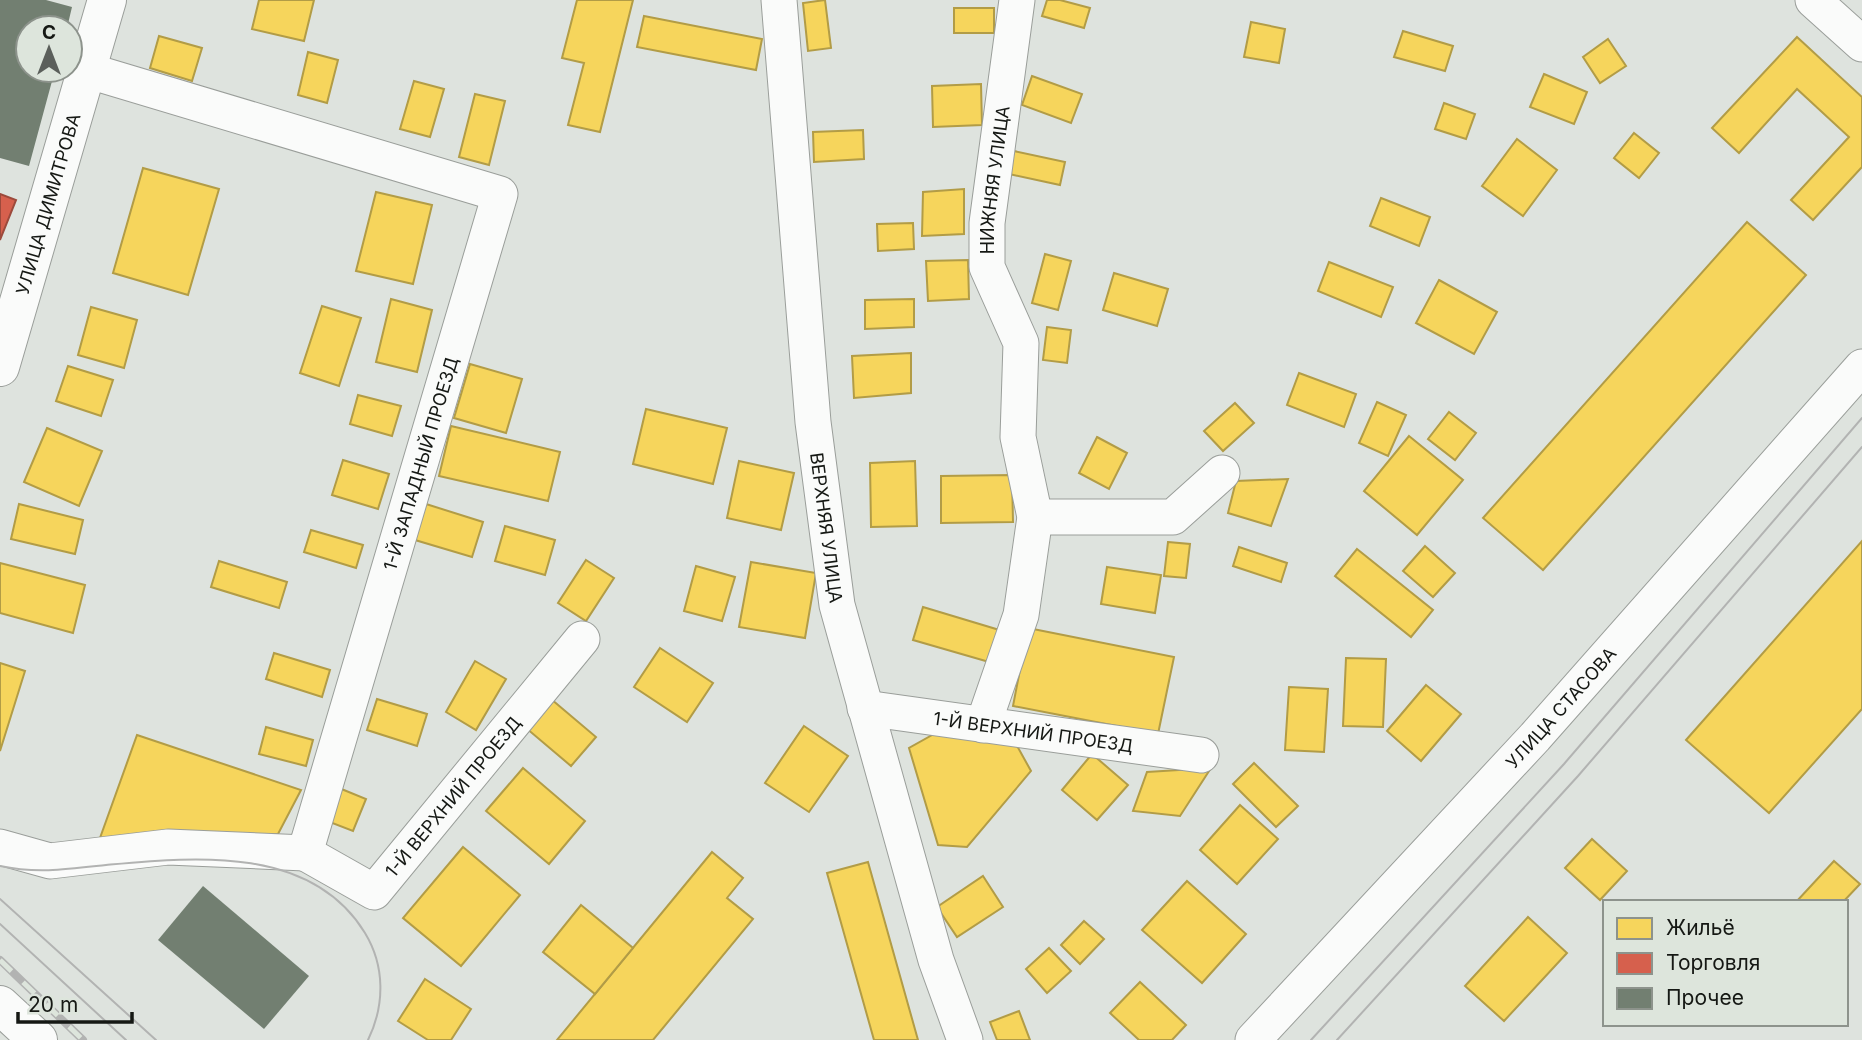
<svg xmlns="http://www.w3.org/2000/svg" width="1862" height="1040" viewBox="0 0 1862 1040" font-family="Inter,sans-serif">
<rect width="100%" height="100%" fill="#dee3de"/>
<g fill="#f6d55c" stroke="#b29c46" stroke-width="2">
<polygon points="259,0 314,0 304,41 252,29"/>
<polygon points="577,0 633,0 600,132 568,125 584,63 562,58"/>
<polygon points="825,0 831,48 808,51 803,3"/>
<polygon points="1047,0 1060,0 1090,8 1084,28 1042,16"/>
<rect x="954" y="8" width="40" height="25"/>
<polygon points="644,16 762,39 756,70 637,47"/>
<polygon points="1251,22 1285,29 1279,63 1244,57"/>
<polygon points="1403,31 1453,46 1445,71 1394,57"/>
<polygon points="159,36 202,48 192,81 150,68"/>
<polygon points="1797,37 1862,97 1862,167 1813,220 1791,200 1849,137 1797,89 1739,153 1712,128"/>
<polygon points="1608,39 1626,66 1600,83 1583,57"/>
<polygon points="308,52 338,60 327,103 298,95"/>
<polygon points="1544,74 1587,92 1574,124 1530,107"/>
<polygon points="1032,76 1082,94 1071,123 1022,105"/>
<polygon points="414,81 444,89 430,137 400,129"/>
<polygon points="981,84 982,125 933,127 932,86"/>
<polygon points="475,94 505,101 489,165 459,157"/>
<polygon points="1444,103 1475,114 1466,139 1435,129"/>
<polygon points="863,130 864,159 814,162 813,132"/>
<polygon points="1634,133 1659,153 1639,178 1614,158"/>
<polygon points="1517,139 1557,170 1523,216 1482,186"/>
<polygon points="1014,151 1065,162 1060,185 1009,174"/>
<polygon points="143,168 219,189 188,295 113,273"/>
<polygon points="964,189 964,234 922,236 923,192"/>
<polygon points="376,192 432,205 413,284 356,271"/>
<polygon points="1381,198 1430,217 1419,246 1370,226"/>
<polygon points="1747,222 1806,275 1543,570 1483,518"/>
<polygon points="913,223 914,249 878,251 877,224"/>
<polygon points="1045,254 1071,261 1058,310 1032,303"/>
<polygon points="968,260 969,299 928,301 926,261"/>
<polygon points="1329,262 1393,287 1381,317 1318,291"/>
<polygon points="1114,273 1168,289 1157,326 1103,310"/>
<polygon points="1439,280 1497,312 1474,354 1416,323"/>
<polygon points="391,299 432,310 417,372 376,362"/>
<polygon points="914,299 914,327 865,329 865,300"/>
<polygon points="322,306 361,318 339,386 300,373"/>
<polygon points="91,307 137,320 124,368 78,355"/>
<polygon points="1047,327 1071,330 1067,363 1043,360"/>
<polygon points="911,353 911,393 854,398 852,356"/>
<polygon points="470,364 522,379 506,433 454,418"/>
<polygon points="68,366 113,380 101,416 56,401"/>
<polygon points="1299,373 1356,394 1344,427 1287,405"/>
<polygon points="358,395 401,406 392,436 350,424"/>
<polygon points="1377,402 1406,415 1388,456 1359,443"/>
<polygon points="1235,403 1254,423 1223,451 1204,431"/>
<polygon points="646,409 727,428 713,484 633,464"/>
<polygon points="1449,412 1476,433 1455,460 1428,439"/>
<polygon points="451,426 560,452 548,501 439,476"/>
<polygon points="47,428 102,451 79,506 24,482"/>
<polygon points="1409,436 1463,480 1417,535 1364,491"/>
<polygon points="1097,437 1127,453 1109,489 1079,473"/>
<polygon points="343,460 389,474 378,509 332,495"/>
<polygon points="739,461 794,473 781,530 727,518"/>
<polygon points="915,461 917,526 871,527 870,463"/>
<polygon points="1012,475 1013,522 941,523 941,476"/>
<polygon points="1288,479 1271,526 1228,513 1236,481"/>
<polygon points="19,504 83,520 75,554 11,539"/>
<polygon points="426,504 483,522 472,557 415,540"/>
<polygon points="505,526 555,540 545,575 495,561"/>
<polygon points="311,530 363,545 356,568 304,552"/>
<polygon points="1862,541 1862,709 1769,813 1686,740"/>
<polygon points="1168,542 1190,544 1186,578 1164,576"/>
<polygon points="1425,546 1455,573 1433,597 1403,571"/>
<polygon points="1239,547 1287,563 1281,582 1233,566"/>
<polygon points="1357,549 1433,610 1411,637 1335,576"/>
<polygon points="586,560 614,578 586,621 558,603"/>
<polygon points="219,561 287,582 279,608 211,587"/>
<polygon points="751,562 816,573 805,638 739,627"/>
<polygon points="0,563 85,585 73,633 0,613"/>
<polygon points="696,566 735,577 722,621 684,611"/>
<polygon points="1107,567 1161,575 1155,613 1101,604"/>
<polygon points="923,607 1006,632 996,664 913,640"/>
<polygon points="1028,628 1174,657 1158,734 1013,706"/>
<polygon points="660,648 713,683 687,722 634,687"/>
<polygon points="274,653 330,670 322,697 266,679"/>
<polygon points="1346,658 1386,659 1383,727 1343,726"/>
<polygon points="475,661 506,679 476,730 446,712"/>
<polygon points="0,663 25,671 0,751"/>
<polygon points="1426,685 1461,714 1421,761 1387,731"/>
<polygon points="1289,687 1328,689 1324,752 1285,750"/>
<polygon points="377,699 427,714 417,746 367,730"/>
<polygon points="551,699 596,737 571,766 526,728"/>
<polygon points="804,726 848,756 809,812 765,783"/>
<polygon points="266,727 313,740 306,766 259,754"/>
<polygon points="934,734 1016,744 1031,771 967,847 938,845 909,748"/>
<polygon points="137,735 301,790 278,834 100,838"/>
<polygon points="1092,754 1128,785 1097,820 1062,790"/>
<polygon points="1254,763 1298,806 1276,827 1233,784"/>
<polygon points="523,768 585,821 549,864 486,811"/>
<polygon points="1211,768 1180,816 1133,811 1147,772"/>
<polygon points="339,788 366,799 353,831 327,821"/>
<polygon points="1240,805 1278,839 1237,884 1200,850"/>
<polygon points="1592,839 1627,871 1600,900 1565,868"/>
<polygon points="463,847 520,895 461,966 403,918"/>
<polygon points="712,852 743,878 727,898 753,919 653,1040 557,1040"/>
<polygon points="1834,861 1860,884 1843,902 1796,902"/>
<polygon points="868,862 918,1040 874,1040 827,873"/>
<polygon points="983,876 1003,907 957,937 937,907"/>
<polygon points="1187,881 1246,934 1202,983 1142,930"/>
<polygon points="581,905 633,948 595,994 543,952"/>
<polygon points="1528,917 1567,953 1504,1021 1465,986"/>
<polygon points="1084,921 1104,939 1080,964 1061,945"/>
<polygon points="1049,948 1071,971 1047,993 1026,969"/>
<polygon points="425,979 471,1009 451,1040 428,1040 398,1021"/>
<polygon points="1140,982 1186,1025 1172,1040 1139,1040 1110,1013"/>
<polygon points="1019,1011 1030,1040 997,1040 990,1022"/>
</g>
<polygon fill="#d6604d" stroke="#9c4a3c" stroke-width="2" points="0,194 16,200 0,240"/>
<g fill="#727f71">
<polygon points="0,0 46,0 72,7 67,28 28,28 28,70 55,70 29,166 0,158"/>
<polygon points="203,886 309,976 264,1029 158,940"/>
</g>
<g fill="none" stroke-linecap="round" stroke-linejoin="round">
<g stroke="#9a9e9a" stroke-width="37">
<g id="minor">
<path id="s1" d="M779 0 813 422 837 605 936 960 965 1040"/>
<polyline points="1813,0 1862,44"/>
<polyline points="1035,517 1173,517 1222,473"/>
<path id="s2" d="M865 708 1201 755"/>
<path id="s3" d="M983 725 1021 615 1035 517 1018 437 1021 343 987 267V223L1017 0"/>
<path id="s4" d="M0 847 50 861 168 847 305 853 500 194 86 70"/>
<path id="s5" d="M305 853 374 892 582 639"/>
<path id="s6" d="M1253 1040 1535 737 1862 367"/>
</g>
</g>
<g stroke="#9a9e9a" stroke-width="40">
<g id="tertiary">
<path id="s7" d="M0 367 107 0"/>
<polyline points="0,1005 38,1040"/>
</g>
</g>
<use href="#minor" stroke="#fafbfa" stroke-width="35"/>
<use href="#tertiary" stroke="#fafbfa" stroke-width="38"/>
<g stroke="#b2b3b2" stroke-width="2">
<path d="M0 866C37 874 70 869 106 865 195 857 311 845 365 933 385 966 385 1005 368 1040"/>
<polyline points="0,899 156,1040"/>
<polyline points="0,924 126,1040"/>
<polyline points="1311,1040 1564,764 1862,418"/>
<polyline points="1337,1040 1578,776 1862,447"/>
</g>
<g stroke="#b2b3b2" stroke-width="8">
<polyline id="rail" points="0,960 83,1040"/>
</g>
<use href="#rail" stroke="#dde5dc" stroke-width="5" stroke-dasharray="16" stroke-linecap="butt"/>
</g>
<g text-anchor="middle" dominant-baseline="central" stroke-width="7" stroke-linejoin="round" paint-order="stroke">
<g font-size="18" fill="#151814" stroke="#dde5dc">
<text stroke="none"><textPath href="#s3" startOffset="562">НИЖНЯЯ УЛИЦА</textPath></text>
<text stroke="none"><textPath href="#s7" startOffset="170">УЛИЦА ДИМИТРОВА</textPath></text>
<text stroke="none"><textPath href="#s4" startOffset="714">1-Й ЗАПАДНЫЙ ПРОЕЗД</textPath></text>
<text stroke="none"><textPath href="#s1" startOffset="530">ВЕРХНЯЯ УЛИЦА</textPath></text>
<text stroke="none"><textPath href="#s6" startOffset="453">УЛИЦА СТАСОВА</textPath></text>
<text stroke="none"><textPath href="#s2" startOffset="170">1-Й ВЕРХНИЙ ПРОЕЗД</textPath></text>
<text stroke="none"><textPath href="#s5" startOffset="203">1-Й ВЕРХНИЙ ПРОЕЗД</textPath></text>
</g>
</g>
<rect x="1603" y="900" width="245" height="126" fill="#dde5dc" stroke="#8d938c" stroke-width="2"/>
<rect x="1617" y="918" width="35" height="21" fill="#f6d55c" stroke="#8d938c" stroke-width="2"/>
<text x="1666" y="935" font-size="21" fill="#151814">Жильё</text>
<rect x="1617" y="953" width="35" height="21" fill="#d6604d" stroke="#8d938c" stroke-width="2"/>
<text x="1666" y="970" font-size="21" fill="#151814">Торговля</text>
<rect x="1617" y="988" width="35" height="21" fill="#727f71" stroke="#8d938c" stroke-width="2"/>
<text x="1666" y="1005" font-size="21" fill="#151814">Прочее</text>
<g transform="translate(49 49)"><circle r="33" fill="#dde5dc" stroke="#8d938c" stroke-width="2"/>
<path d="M0-5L12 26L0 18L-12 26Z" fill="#5b5f5b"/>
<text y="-10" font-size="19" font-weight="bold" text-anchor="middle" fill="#151814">С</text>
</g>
<path d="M18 1012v10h114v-10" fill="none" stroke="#151814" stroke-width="3.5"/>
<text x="28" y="1012" font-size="21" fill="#151814" stroke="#dde5dc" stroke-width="5" paint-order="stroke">20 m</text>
</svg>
